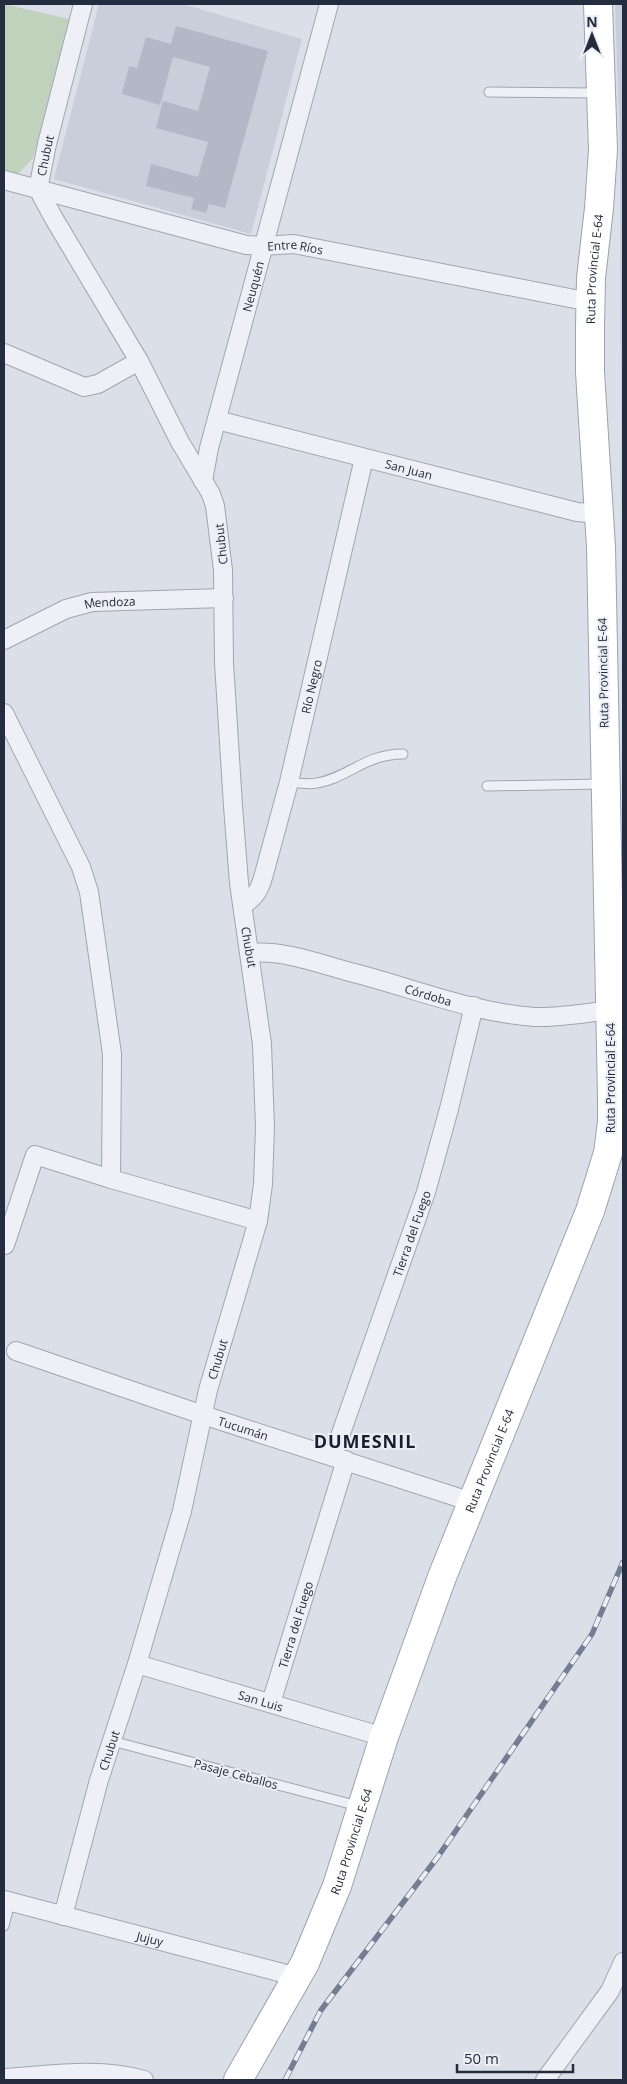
<svg xmlns="http://www.w3.org/2000/svg" width="627" height="2084" viewBox="0 0 627 2084" font-family="'Open Sans',sans-serif">
<rect width="100%" height="100%" fill="#dbdfe7"/>
<g fill="#c9ceda">
<polygon points="99,4 183,4 302,39 251,234 54,179"/>
<polygon points="615,4 623,4 623,890 620,149"/>
</g>
<polygon fill="#c0d2bb" points="4,4 69,19 33,158 18,174 4,170"/>
<polygon fill="#b2b8c5" points="176,26 268,51 225,208 209,204 206,213 191,209 194,198 146,186 151,164 198,177 208,142 156,128 163,101 198,111 210,67 173,57 160,105 122,94 129,66 137,68 146,37 171,44"/>
<g fill="none" stroke-linecap="round" stroke-linejoin="round">
<g stroke="#a0a6b1" stroke-width="11">
<g id="lane">
<polyline points="489,92 599,93"/>
<path d="M289 782C298 783 308 785 317 783 348 778 365 754 403 754"/>
<polyline points="487,786 602,784"/>
<polyline points="112,1741 358,1806"/>
<polyline points="4,1926 10,1902"/>
</g>
</g>
<g stroke="#a0a6b1" stroke-width="20">
<g id="street">
<path id="s1" d="M4 180 246 245 263 246 294 244 590 302"/>
<polyline points="4,353 84,387 98,384 139,361"/>
<path id="s2" d="M217 420 577 512 599 514"/>
<path id="s3" d="M203 481 209 448 329 4"/>
<path id="s4" d="M4 640 66 609 92 602 224 598"/>
<polyline points="4,713 81,867 89,892 112,1054 111,1179 258,1221"/>
<path id="s5" d="M243 905C256 897 260 889 264 874L289 782 364 458"/>
<path id="s6" d="M250 953C284 950 317 963 350 972 410 987 473 1013 535 1017 559 1018 586 1013 610 1010"/>
<polyline points="5,1245 35,1155 111,1179"/>
<path id="s7" d="M16 1351 203 1415 472 1502"/>
<path id="s8" d="M333 1456 426 1192 449 1109 474 1006"/>
<path id="s9" d="M137 1664 384 1737"/>
<path id="s10" d="M271 1703 346 1460"/>
<path id="s11" d="M4 1900 298 1977"/>
<path id="s12" d="M63 1916 99 1780 137 1664 182 1511 208 1390 258 1221 263 1184 265 1127 262 1044 239 883 233 806 224 663 223 570 215 506 211 494 180 442 139 361 53 217 38 189 47 144 83 4"/>
<path d="M4 2078C51 2075 99 2067 144 2080"/>
<polyline points="545,2080 610,1991 623,1962"/>
</g>
</g>
<g stroke="#99a3b4" stroke-width="30">
<g id="primary">
<path id="s13" d="M238 2080 305 1963 337 1886 384 1737 442 1577 590 1211 608 1153 612 1122V1099L601 547 590 372V327L591 278 599 208 603 150 598 4"/>
</g>
</g>
<use href="#lane" stroke="#eef0f5" stroke-width="9"/>
<use href="#street" stroke="#eef0f5" stroke-width="18"/>
<use href="#primary" stroke="#fff" stroke-width="28"/>
<g stroke="#737e92" stroke-width="5.5">
<polyline id="rail" points="285,2080 321,2010 437,1858 592,1634 623,1562"/>
</g>
<use href="#rail" stroke="#ebeef5" stroke-width="4" stroke-dasharray="11" stroke-linecap="butt"/>
</g>
<g text-anchor="middle" dominant-baseline="central" stroke-width="4" stroke-linejoin="round" paint-order="stroke">
<g font-size="12" fill="#242c3f" stroke="#ebeef5">
<text stroke="none"><textPath href="#s12" startOffset="1838">Chubut</textPath></text>
<text stroke="none"><textPath href="#s1" startOffset="300">Entre Ríos</textPath></text>
<text stroke="none"><textPath href="#s13" startOffset="1885">Ruta Provincial E-64</textPath></text>
<text stroke="none"><textPath href="#s3" startOffset="201">Neuquén</textPath></text>
<text stroke="none"><textPath href="#s2" startOffset="198">San Juan</textPath></text>
<text transform="translate(221 544) rotate(-96)">Chubut</text>
<text stroke="none"><textPath href="#s4" startOffset="114">Mendoza</textPath></text>
<text transform="translate(603 673) rotate(-91)">Ruta Provincial E-64</text>
<text stroke="none"><textPath href="#s5" startOffset="232">Río Negro</textPath></text>
<text transform="translate(249 947) rotate(80)">Chubut</text>
<text stroke="none"><textPath href="#s6" startOffset="184">Córdoba</textPath></text>
<text transform="translate(610 1078) rotate(-90)">Ruta Provincial E-64</text>
<text stroke="none"><textPath href="#s8" startOffset="236">Tierra del Fuego</textPath></text>
<text stroke="none"><textPath href="#s12" startOffset="578">Chubut</textPath></text>
<text stroke="none"><textPath href="#s7" startOffset="240">Tucumán</textPath></text>
<text stroke="none"><textPath href="#s13" startOffset="670">Ruta Provincial E-64</textPath></text>
<text stroke="none"><textPath href="#s10" startOffset="82">Tierra del Fuego</textPath></text>
<text stroke="none"><textPath href="#s9" startOffset="129">San Luis</textPath></text>
<text stroke="none"><textPath href="#s12" startOffset="172">Chubut</textPath></text>
<text transform="translate(236 1774) rotate(15)">Pasaje Ceballos</text>
<text stroke="none"><textPath href="#s13" startOffset="265">Ruta Provincial E-64</textPath></text>
<text stroke="none"><textPath href="#s11" startOffset="151">Jujuy</textPath></text>
</g>
<g font-size="18" font-weight="bold" letter-spacing="1" fill="#161e2f" stroke="#ebeef5">
<text x="365" y="1441">DUMESNIL</text>
</g>
</g>
<rect width="627" height="2084" fill="none" stroke="#242c3f" stroke-width="10"/>
<g transform="translate(592 35)" stroke="#ebeef5" stroke-width="4" paint-order="stroke">
<path d="M0-4L9 19L0 12L-9 19Z" fill="#242c3f"/>
<text y="-8" font-size="14" font-weight="bold" text-anchor="middle" fill="#242c3f">N</text>
</g>
<path d="M457 2064v8h116v-8" fill="none" stroke="#242c3f" stroke-width="2.5"/>
<text x="464" y="2064" font-size="15" fill="#242c3f" stroke="#ebeef5" stroke-width="4" paint-order="stroke">50 m</text>
</svg>
